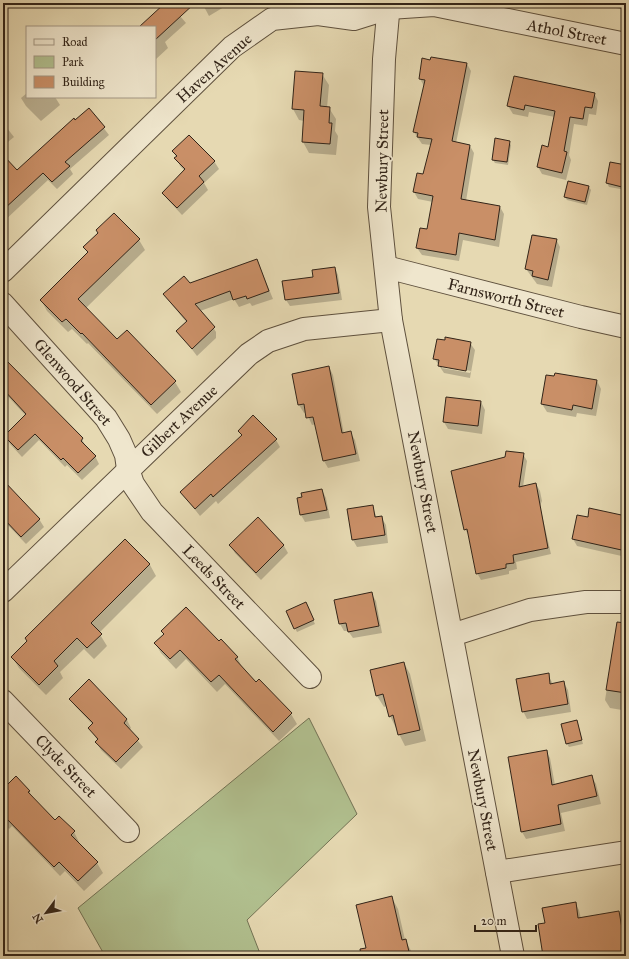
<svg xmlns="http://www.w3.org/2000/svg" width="629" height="959" viewBox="0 0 629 959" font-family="'IM FELL Great Primer',serif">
<rect width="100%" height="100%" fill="#e6d9b2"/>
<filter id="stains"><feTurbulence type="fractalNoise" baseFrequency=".005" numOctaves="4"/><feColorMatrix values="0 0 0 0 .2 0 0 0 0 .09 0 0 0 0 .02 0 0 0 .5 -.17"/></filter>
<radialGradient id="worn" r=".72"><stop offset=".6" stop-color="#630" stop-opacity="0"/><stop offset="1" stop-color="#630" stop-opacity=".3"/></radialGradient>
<polygon fill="#b1c08f" stroke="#727254" points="309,718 357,814 247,920 261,956 105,956 78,908"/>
<g fill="#0003" fill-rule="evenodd">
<polygon points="166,3 169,3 186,23 165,42 168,48 155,60 155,27 143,27"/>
<polygon points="202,3 228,3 229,4 209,16"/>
<polygon points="594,3 626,3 626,11 625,10"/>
<polygon points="432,58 467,64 471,71 456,143 470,146 474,153 466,201 500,207 504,214 499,247 463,240 459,261 422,255 417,248 428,230 433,202 418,199 414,192 423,175 431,145 422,144 414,132 424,86 420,79"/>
<polygon points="322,74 329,85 327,108 329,108 336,119 335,131 338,136 336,155 309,153 303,142 304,121 299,120 293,109"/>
<polygon points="27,93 27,97 55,97 60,105 41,121 26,106 21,98"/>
<polygon points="594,93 598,101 596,115 589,114 587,126 574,124 569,155 571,160 566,180 542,174 538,167 549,148 555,117 529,112 528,117 513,114 508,106"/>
<polygon points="89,109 109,135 70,169 73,174 57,189 48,180 3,222 3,165 17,171"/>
<polygon points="3,123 14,137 3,146"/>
<polygon points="509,142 511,145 508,165 495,163 493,160"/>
<polygon points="174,152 214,161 219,169 204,183 208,190 182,215 168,200 163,193 185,171 180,166"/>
<polygon points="626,166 626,190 609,187 607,183"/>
<polygon points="588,186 591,190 587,205 567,200 565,197"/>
<polygon points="99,233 139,240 145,250 86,308 117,340 175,382 181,392 157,414 88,343 87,344 72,329 68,332 47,311 41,300 88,253 84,247"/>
<polygon points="533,234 556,239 560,247 552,287 537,284 526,269"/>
<polygon points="257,260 273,299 252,306 250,303 239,307 234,299 200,311 211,324 216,332 216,338 197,356 178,331 187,323 164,295"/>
<polygon points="335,268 338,275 342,300 290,306 286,300 314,278"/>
<path d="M470 343 475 350 470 378 444 373 434 358ZM442 365 471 371 470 373 442 368Z"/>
<polygon points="3,358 82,439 86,447 95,456 99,464 82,480 67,465 65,467 39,440 22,457 10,444 6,436 26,416 3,391"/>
<polygon points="329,367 333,375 344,434 350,432 355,440 360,461 328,468 324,461 316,424 312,425 306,412 304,413 299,405 294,374"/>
<polygon points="597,381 601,389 596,416 577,413 576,417 547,412 542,404"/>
<polygon points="481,402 485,410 482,434 448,429 444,422"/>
<polygon points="626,402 626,427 623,422"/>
<polygon points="239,431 276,440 280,447 218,504 216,501 200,516 181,492 242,436"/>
<polygon points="523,454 527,461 523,487 536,484 540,491 542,501 540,506 551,554 516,562 517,569 509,571 509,574 481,580 477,573 469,536 465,529"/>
<polygon points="3,490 39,519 44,527 26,544 3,520"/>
<polygon points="322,490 326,498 330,518 305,522 301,515 298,499"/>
<polygon points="372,506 377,518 381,517 386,525 388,543 357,547 353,540"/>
<polygon points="258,518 284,546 288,553 261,580 235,553 231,546"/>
<polygon points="626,526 626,557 577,546 573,539"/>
<polygon points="125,541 150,565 156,576 99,633 107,646 94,659 84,649 60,672 63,678 46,695 19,668 12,657"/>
<polygon points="371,593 376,601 382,633 353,638 348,631 344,631 340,624"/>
<polygon points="307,607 315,624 297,632 295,628"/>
<polygon points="165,635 219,642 237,657 242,667 256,683 259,680 291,714 297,724 279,741 225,684 217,692 186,659 176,669 161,653 155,643"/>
<polygon points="613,652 626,654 626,700 624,699 622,710 610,708 605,700"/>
<polygon points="404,663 410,674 426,741 405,746 390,716 387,706 384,707 377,696"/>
<polygon points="548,675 553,684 564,683 568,690 571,712 527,719 523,711"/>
<polygon points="89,681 127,720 131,728 129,730 143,747 121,769 101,750 96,742 98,741 89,728 93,725 75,706 70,699"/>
<polygon points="577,722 583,744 569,747 567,744"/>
<polygon points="546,751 550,758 555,785 591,776 596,784 601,804 561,813 565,831 526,839 522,832"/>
<polygon points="3,790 29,791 34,800 55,821 74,832 79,842 78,844 97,863 103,873 84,891 65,871 60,876 12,826 9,829 3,822"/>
<polygon points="626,801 626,818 623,813"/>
<polygon points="392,898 398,909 405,940 414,956 369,956"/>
<polygon points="575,903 579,910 581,919 619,912 623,918 626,937 626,956 546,956 546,924"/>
<polygon points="21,953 24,956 17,956"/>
</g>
<g fill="#c98f67" stroke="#322418">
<polygon points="165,3 195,3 155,40 155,27 139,27"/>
<polygon points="431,57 467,63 452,141 470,145 461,199 500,206 495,240 459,233 456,255 416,248 420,228 427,229 433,196 413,192 417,173 423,174 432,139 417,137 418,133 413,132 425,80 419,79 422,58 430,60"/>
<polygon points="295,71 323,73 320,106 330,107 329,123 332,123 330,144 302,142 304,110 292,109"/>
<polygon points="514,76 595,93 592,108 585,107 583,119 570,117 564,151 567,152 562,173 537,167 542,145 548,147 555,111 525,105 524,110 507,106"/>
<polygon points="89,108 105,127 65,162 70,166 52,182 43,173 3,210 3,155 17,170 74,118 75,120"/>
<polygon points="189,135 215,161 199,176 204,182 177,208 162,193 185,169 174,158 177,156 172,151"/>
<polygon points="495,138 510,141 507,162 492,160"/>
<polygon points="610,162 626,165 626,188 606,183"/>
<polygon points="568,181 589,186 585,202 564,197"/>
<polygon points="114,213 140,239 78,299 117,339 127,330 176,381 151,405 82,333 81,334 66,319 62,322 40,300 88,252 83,247 98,233 96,230"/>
<polygon points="532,235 557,239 548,280 532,276 533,271 525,269"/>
<polygon points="257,259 269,291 247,299 246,296 233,300 230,291 195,304 215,327 192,349 176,331 187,321 163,294 184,276 190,283"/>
<polygon points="335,267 339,293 285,300 282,281 313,277 312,270"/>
<polygon points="445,337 471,342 466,371 438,366 439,360 433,359 437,339 445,340"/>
<polygon points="3,357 83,438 81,441 96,456 78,473 63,458 61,460 35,434 18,450 4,436 26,414 3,389"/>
<polygon points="329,366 342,433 351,431 356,454 323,461 313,417 306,418 304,404 298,405 292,374"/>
<polygon points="555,373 597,380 592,409 573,405 572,410 541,404 546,375 554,376"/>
<polygon points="446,397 481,401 478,426 443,422"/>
<polygon points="253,415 277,439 213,497 211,494 195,509 180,492 242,435 238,431"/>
<polygon points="506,451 524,453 519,487 536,483 548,548 513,555 514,563 506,564 506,568 476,574 467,529 464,530 451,471 505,457"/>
<polygon points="3,480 40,519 21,537 3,518"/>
<polygon points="322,489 327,510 300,515 297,498 302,497 301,493"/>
<polygon points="373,505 375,517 382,516 385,535 352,540 347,509"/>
<polygon points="589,508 626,516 626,551 572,539 577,515 588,517"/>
<polygon points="258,517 284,545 256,573 229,545"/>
<polygon points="125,539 150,564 91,623 102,634 87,648 77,638 54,661 58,666 39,685 11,657 27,641 25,638"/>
<polygon points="372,592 379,626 348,632 346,623 339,624 334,600"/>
<polygon points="306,602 314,620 294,629 286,611"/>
<polygon points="186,607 219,641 221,639 238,657 235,659 256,682 259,679 292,713 273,732 219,675 211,682 180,650 170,659 154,643 164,634 161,631"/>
<polygon points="617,622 626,623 626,693 606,690"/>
<polygon points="404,662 420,730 398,735 393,715 389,717 383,694 376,696 370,670"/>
<polygon points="549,673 550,684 564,681 568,704 522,712 516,679"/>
<polygon points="89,679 127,719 124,723 139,739 116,762 95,742 98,739 88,728 93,723 69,699"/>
<polygon points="577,720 582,740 566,744 561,724"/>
<polygon points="547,750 552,785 592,775 597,796 558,805 561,824 521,832 508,757"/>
<polygon points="16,776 30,791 28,792 55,820 59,816 75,831 71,835 98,862 78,881 59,862 54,867 3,815 3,789"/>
<polygon points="392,896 402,940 406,939 410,956 361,956 360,949 366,948 356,905"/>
<polygon points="576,902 578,918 619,911 626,952 587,956 543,956 538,924 545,923 542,908"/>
</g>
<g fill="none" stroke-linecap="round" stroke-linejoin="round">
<g stroke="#5f513e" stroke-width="24">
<g id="minor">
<polyline points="389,3 384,59 379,207 391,320 513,956"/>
<polyline points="386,267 581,317 626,327"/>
<polyline points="3,271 232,47 272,19 318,14 354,19 389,8 434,5 626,44"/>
<polyline points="3,304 106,418 119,439 126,455 128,469 133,484 152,512 310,677"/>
<polyline points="3,591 249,354 268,341 304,329 391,320"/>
<polyline points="452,635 530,610 586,602 626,602"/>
<polyline points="3,701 128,831"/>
<polyline points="497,872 626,852"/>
</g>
</g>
<use href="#minor" stroke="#efe6cd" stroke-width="22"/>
</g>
<g text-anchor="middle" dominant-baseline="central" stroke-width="3.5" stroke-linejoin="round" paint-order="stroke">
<g font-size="16" fill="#322418" stroke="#efe6cd">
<text transform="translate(567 32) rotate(11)">Athol Street</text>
<text transform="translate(214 68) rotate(-42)">Haven Avenue</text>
<text transform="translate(382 161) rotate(-89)">Newbury Street</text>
<text transform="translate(506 298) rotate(14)">Farnsworth Street</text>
<text transform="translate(73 382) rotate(49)">Glenwood Street</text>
<text transform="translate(179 421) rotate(-43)">Gilbert Avenue</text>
<text transform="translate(423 482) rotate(79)">Newbury Street</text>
<text transform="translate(214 577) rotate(46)">Leeds Street</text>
<text transform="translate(66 766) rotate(46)">Clyde Street</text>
<text transform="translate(483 800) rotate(79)">Newbury Street</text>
</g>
</g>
<rect width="629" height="959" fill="none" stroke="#e6d9b2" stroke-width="16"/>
<rect x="4" y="4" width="621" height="951" fill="none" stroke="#322418" stroke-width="2"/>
<rect x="8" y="8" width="613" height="943" fill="none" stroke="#322418"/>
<rect x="26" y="26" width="130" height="72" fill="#efe6cd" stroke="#a39885"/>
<rect x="34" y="39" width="20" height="6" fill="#efe6cd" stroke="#a39885"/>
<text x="62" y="46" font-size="12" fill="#322418">Road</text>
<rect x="34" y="56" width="20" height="12" fill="#b1c08f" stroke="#a39885"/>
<text x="62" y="66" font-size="12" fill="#322418">Park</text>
<rect x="34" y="76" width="20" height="12" fill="#c98f67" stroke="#a39885"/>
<text x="62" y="86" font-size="12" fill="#322418">Building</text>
<g transform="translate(46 913) rotate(238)" stroke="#efe6cd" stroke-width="3" paint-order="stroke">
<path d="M0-3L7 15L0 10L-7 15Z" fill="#322418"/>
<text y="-6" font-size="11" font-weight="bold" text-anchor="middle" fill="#322418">N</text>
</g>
<path d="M475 925v6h61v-6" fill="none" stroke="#322418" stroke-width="2"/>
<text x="481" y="925" font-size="12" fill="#322418" stroke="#efe6cd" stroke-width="3" paint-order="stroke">20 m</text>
<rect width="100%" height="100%" filter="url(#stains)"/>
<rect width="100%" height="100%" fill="url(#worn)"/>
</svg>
